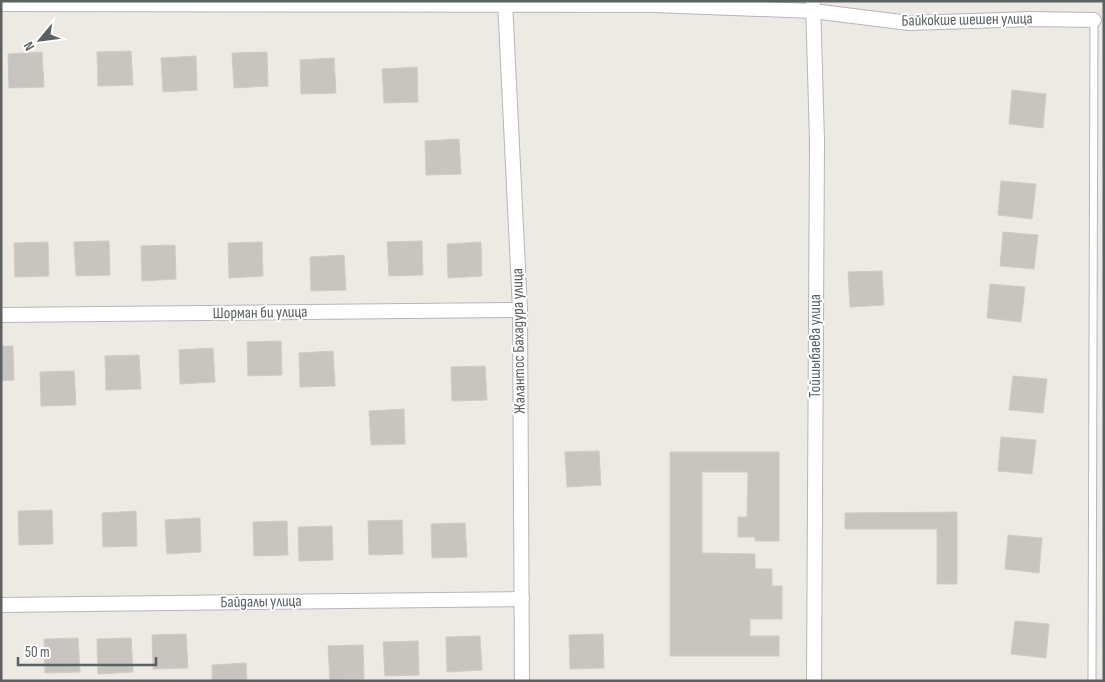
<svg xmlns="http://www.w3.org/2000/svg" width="1105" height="682" viewBox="0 0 1105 682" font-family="'Sofia Sans Condensed',sans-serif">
<rect width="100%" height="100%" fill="#edeae3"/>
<g fill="#c8c5c0" stroke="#d2cbc2">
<polygon points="131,51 133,85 98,86 97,52"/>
<polygon points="42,52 44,87 9,88 8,54"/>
<polygon points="267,52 268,86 234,88 232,53"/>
<polygon points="196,56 197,90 163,92 161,58"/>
<polygon points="334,58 336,93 301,94 300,60"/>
<polygon points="417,67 418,102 384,103 382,69"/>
<polygon points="1012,90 1046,94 1043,128 1009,124"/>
<polygon points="459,139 461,174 426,175 425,141"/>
<polygon points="1001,181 1036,184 1032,219 998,215"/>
<polygon points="1003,232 1038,235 1034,269 1000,266"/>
<polygon points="109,241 110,275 76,276 74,242"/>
<polygon points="422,241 423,275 389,276 387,242"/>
<polygon points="48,242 49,276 15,277 14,243"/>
<polygon points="262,242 263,276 229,278 228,243"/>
<polygon points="481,242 482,276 448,278 447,244"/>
<polygon points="175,245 176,279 142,281 141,246"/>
<polygon points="344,255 346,290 311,291 310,257"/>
<polygon points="882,271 884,305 850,307 848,272"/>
<polygon points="990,284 1025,287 1021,322 987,318"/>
<polygon points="281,341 282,375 248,376 247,342"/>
<polygon points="1,346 13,346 14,380 1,381"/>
<polygon points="213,348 215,382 180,384 179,350"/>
<polygon points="333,351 335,386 300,387 299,353"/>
<polygon points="139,355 141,389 106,390 105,356"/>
<polygon points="485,366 487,400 452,401 451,367"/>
<polygon points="74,371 76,405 41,406 40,372"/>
<polygon points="1013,376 1047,379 1043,413 1009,410"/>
<polygon points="404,409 405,444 371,445 369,411"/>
<polygon points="1001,437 1036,440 1032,474 998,471"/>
<polygon points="599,451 601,485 567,487 565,452"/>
<polygon points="670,452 779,452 779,541 755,541 755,537 738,537 738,517 747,517 748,472 702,472 702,553 755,554 755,569 772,569 772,586 782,586 782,619 750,619 750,636 779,636 779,656 670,656"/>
<polygon points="52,510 53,544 19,545 18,511"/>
<polygon points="136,511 137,546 103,547 102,513"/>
<polygon points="957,512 957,584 937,584 937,529 845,529 845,513"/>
<polygon points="200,518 201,552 167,554 165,520"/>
<polygon points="402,520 403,554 369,555 368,521"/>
<polygon points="287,521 288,555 254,556 253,522"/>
<polygon points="465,523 467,557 432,558 431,524"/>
<polygon points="332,526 333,560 299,561 298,527"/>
<polygon points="1008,535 1042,538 1039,573 1005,569"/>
<polygon points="1015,621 1049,624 1046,658 1011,654"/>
<polygon points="186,634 188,668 153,669 152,635"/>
<polygon points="603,634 604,668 570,669 569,635"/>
<polygon points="480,636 482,670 447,672 446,637"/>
<polygon points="78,638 80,672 45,673 44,639"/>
<polygon points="131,638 133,672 98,674 97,639"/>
<polygon points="418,641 419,675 385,676 383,642"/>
<polygon points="363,645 364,679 330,681 328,646"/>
<polygon points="246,663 247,681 212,681 212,665"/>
</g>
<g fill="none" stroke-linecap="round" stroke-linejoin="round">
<g stroke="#b4b6ba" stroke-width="9">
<polyline id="service" points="1092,681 1094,20"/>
</g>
<g stroke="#b4b6ba" stroke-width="16">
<g id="minor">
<polyline points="505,1 520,310 522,681"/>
<polyline points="813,1 817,141 814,681"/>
<polyline points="1,4 654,5 813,11 909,23 1030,19 1094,20"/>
<polyline points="1,315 520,310"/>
<polyline points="1,605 522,599"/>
</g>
</g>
<use href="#service" stroke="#fff" stroke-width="7"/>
<use href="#minor" stroke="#fff" stroke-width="14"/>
</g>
<g text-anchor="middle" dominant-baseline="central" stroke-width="4" stroke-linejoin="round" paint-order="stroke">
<g font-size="16" fill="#5b6063" stroke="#fff">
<text transform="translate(967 20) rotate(-1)">Байкокше шешен улица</text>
<text transform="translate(260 313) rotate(-1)">Шорман би улица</text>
<text transform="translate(519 341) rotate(-91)">Жалантос Бахадура улица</text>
<text transform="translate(815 346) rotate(-90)">Тойшыбаева улица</text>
<text transform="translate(261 602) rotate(-1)">Байдалы улица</text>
</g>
</g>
<rect width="1105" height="682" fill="none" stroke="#5b6063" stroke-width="5"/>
<g transform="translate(40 40) rotate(241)" stroke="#ffffff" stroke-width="4" paint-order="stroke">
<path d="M0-4L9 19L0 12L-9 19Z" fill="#5b6063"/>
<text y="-8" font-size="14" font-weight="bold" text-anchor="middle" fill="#5b6063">N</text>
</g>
<path d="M18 657v8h138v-8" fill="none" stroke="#5b6063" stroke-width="2.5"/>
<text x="25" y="657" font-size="15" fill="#5b6063" stroke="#ffffff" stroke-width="4" paint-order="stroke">50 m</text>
</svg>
